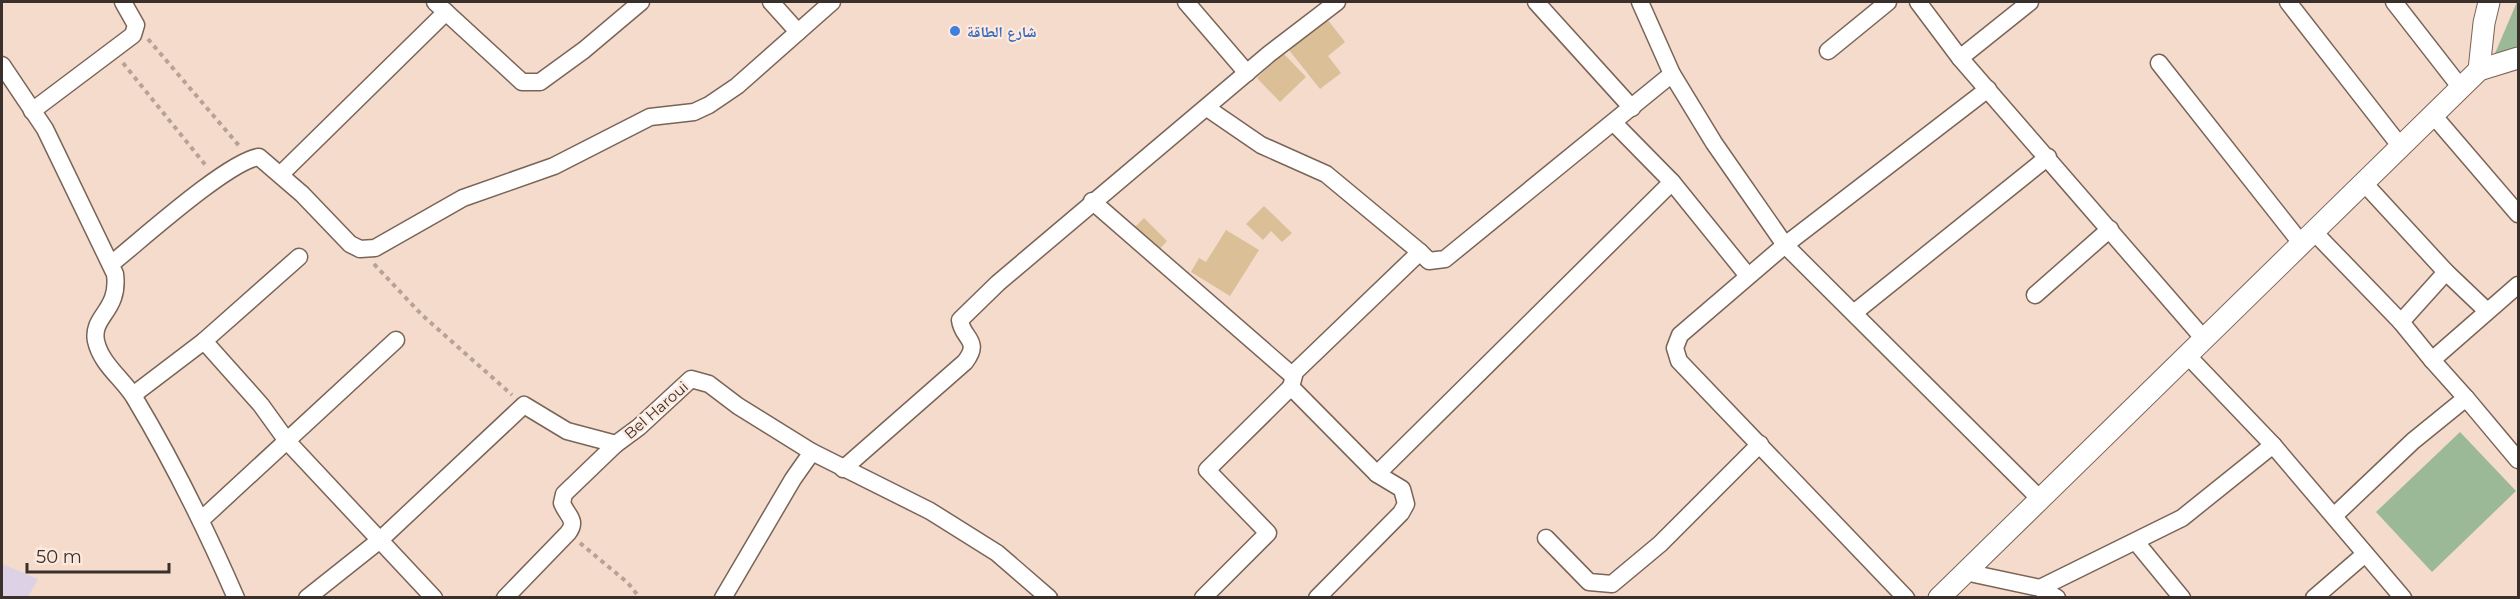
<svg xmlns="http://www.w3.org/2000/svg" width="2520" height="599" viewBox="0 0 2520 599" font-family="Montserrat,'Noto Naskh Arabic',sans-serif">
<rect width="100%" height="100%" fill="#f4dbcc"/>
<polygon fill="#ddd1e6" points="2,564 38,579 28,597 2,597"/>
<g fill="#9bb997">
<polygon points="2517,2 2518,57 2493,58"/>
<polygon points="2460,432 2516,491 2432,572 2376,512"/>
</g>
<g fill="#dbbf97">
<polygon points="1327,19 1345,42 1328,56 1341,73 1320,89 1289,50"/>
<polygon points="1283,53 1306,77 1280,102 1257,78"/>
<polygon points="1264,206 1292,233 1282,242 1271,231 1263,240 1246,224"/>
<polygon points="1144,218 1167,241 1155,254 1131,231"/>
<polygon points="1226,230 1259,250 1230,296 1191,272 1199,258 1206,262"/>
</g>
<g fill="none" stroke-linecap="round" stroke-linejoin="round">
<g stroke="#7a6457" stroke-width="19">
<g id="minor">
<polyline points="435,2 522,82 540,82 584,50 641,2"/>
<polyline points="771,2 798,32"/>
<polyline points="1186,2 1247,73"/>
<polyline points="1536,2 1632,108"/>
<polyline points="1640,2 1672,74 1714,143 1785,245 2040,499"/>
<polyline points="1918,2 1960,58 2204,339"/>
<polyline points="2288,2 2401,147"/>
<polyline points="2394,2 2461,88"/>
<polyline points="1828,51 1888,2"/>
<polyline points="1960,58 2030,2"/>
<polyline points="2159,63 2301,243"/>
<path d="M2 65 45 129 115 274C120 311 91 316 96 341 101 364 122 378 134 397 173 462 206 529 236 598"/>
<polyline points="1207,108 1261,145 1326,174 1420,252"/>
<polyline points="32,111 133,35 136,25 123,2"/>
<polyline points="2433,115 2518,214"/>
<polyline points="281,174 446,12"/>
<polyline points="1672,182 1748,276"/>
<polyline points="2364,183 2446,272 2487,311"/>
<polyline points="1092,201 1293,376"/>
<polyline points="2314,232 2401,322 2432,360"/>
<path d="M111 264C140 241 228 161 259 157L302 194 350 244 360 249 375 248 463 198 554 166 650 117 694 112 709 105 737 86 832 2"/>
<polyline points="2035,295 2110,229"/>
<polyline points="1855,312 2048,157"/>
<polyline points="2401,322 2446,272"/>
<polyline points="204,341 261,405 287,441 434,598"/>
<polyline points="2187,355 2273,445 2403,598"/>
<polyline points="1291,387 1295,372 1420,252 1429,261 1445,259 1672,74"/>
<polyline points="133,395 204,341 299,257"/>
<polyline points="2466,398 2518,460"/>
<polyline points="812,452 930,511 997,553 1049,598"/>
<path d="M843 469 965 362C982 340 962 339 960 320L998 283 1269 54 1337 2"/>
<polyline points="2335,515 2413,441 2466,398 2432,360 2518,285"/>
<polyline points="202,519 396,340"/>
<polyline points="1546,538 1589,582 1612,584 1660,544 1760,444"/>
<polyline points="2136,542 2182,598"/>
<polyline points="1965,572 2040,588 2057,598"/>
<polyline points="2040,588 2182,518 2273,445"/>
<polyline points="307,598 380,540 524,405 567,431 616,444 639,427 691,379 709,384 738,406 812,452 793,479 723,598"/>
<path d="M505 598 568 533C578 520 567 516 562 503L564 494 616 444"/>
<polyline points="1203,598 1268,533 1207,470 1291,387 1377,474 1672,182 1614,123"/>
<polyline points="1317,598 1401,513 1406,504 1402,489 1377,474"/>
<polyline points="1906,598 1679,361 1675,348 1680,335 1785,245 1988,89"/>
<polyline points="2314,598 2365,554"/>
</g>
</g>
<g stroke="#7a6457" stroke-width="23">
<g id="tertiary">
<polyline points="2479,70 2484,23 2489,2"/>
<polyline points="1939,598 2479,70 2518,58"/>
</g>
</g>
<g stroke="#b6a296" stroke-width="4" stroke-dasharray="4.5 4.5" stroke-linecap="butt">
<polyline points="148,39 241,148"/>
<polyline points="123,63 207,167"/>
<polyline points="374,264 422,315 512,395"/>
<polyline points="580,543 628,583 640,598"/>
</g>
<use href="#minor" stroke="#fff" stroke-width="16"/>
<use href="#tertiary" stroke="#fff" stroke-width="21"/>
</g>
<circle fill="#3f7fe0" stroke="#fde9dd" stroke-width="2" cx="955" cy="31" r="6"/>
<g text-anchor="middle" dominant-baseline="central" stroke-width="4.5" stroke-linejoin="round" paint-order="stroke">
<g font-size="15" font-weight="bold" fill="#366cbe" stroke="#fde9dd" text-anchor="start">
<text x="967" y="31">شارع الطاقة</text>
</g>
<g font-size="15" fill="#3a302b" stroke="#fde9dd">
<text transform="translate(656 410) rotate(-41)">Bel Haroui</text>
</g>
</g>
<rect width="2520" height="599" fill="none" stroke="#3a302b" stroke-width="6"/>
<path d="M27 563v9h142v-9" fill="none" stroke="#3a302b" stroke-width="3"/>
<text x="36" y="563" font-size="18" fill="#3a302b" stroke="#fde9dd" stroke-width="4.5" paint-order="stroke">50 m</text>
</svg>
